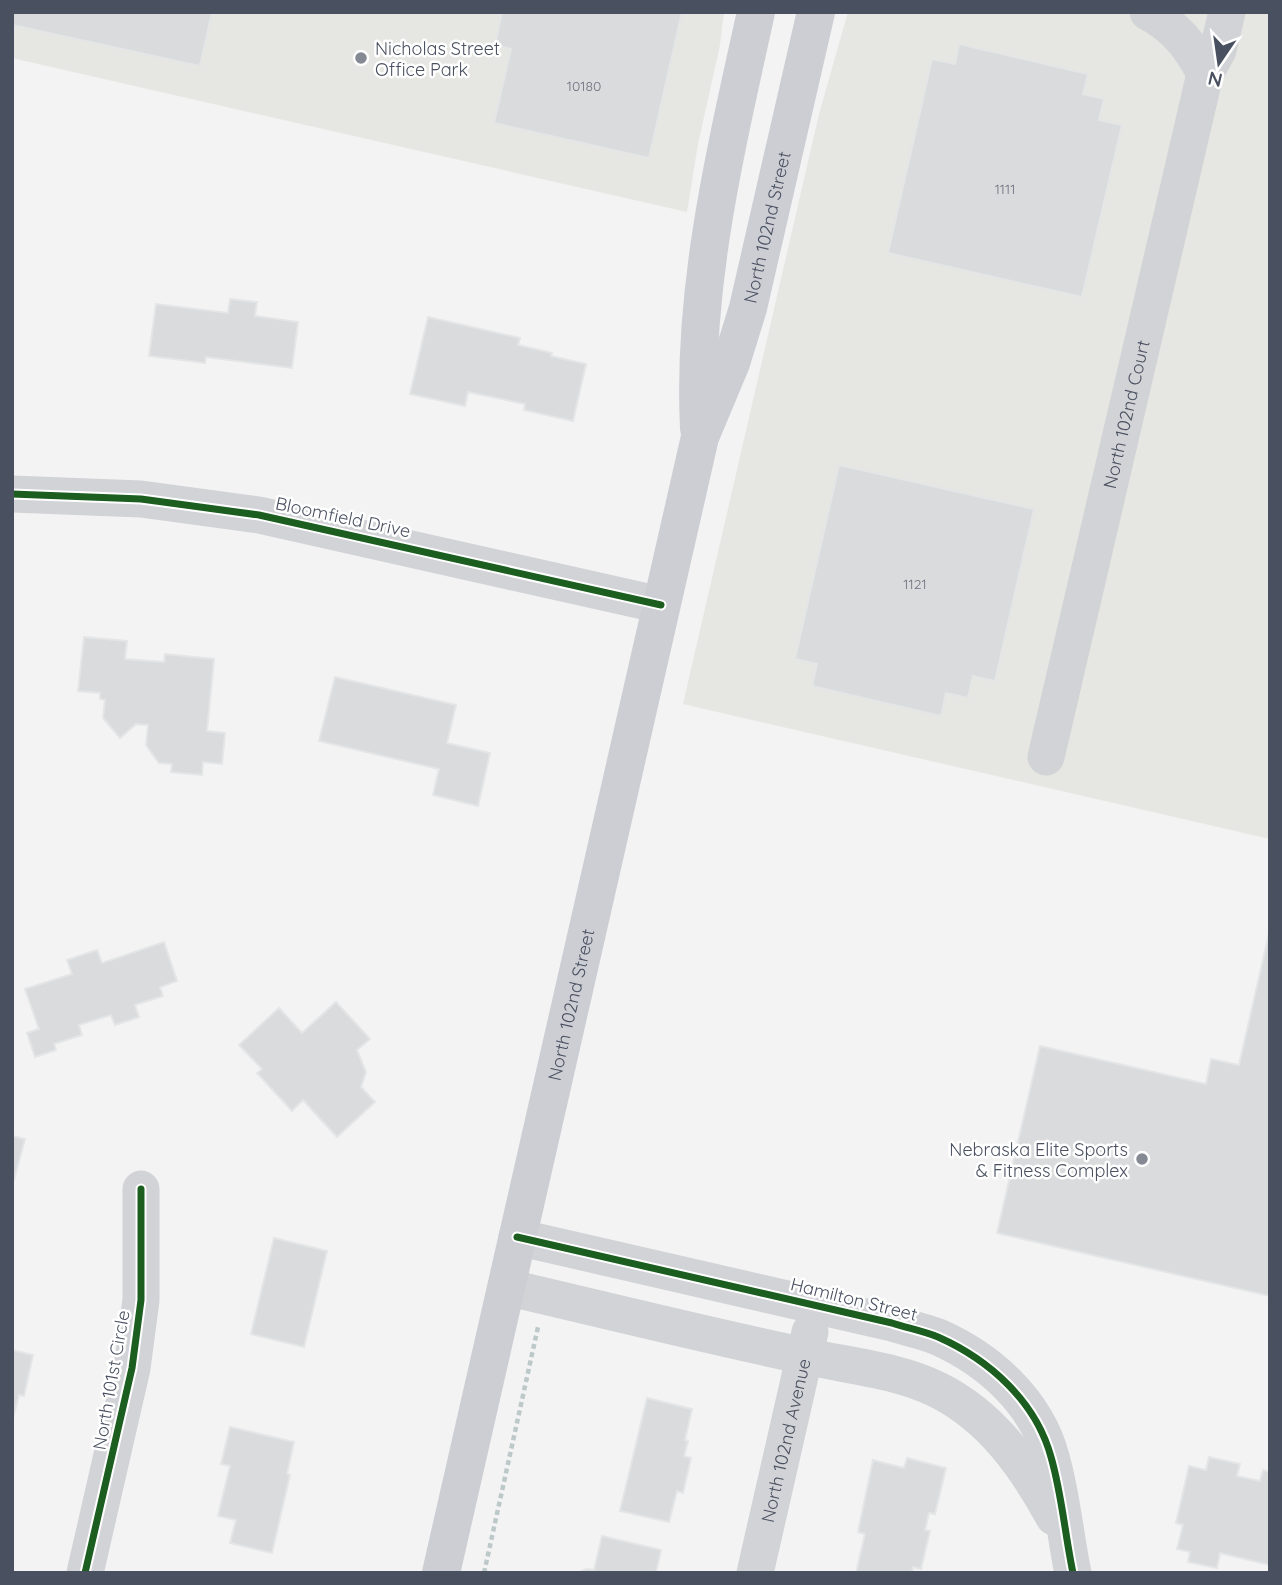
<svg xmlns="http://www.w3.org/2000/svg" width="1282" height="1585" viewBox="0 0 1282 1585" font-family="Quicksand,sans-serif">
<rect width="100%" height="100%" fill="#f3f3f3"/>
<g fill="#e6e7e2">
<polygon points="12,12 724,12 720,45 698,144 687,212 12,58"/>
<polygon points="848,12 1270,12 1270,839 683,704 819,114"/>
</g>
<g fill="#dadbdd" stroke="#e4e5e6" stroke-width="2">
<polygon points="12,12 212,12 200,66 12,25"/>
<polygon points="502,12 682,12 649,158 494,123 511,49 495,45"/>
<polygon points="959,44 1088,74 1083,94 1104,99 1099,120 1122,125 1082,297 888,253 932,59 955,64"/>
<polygon points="230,299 257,302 255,316 298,322 292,368 206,357 205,363 149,356 156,304 228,313"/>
<polygon points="428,317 520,338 518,345 552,353 551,356 586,364 573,421 524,410 525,404 468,392 465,406 410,394"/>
<polygon points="839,465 1034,509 995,681 973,676 968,698 946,693 941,716 812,686 817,664 795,659"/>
<polygon points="84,637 127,641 125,659 164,662 165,654 214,659 207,731 225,733 222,764 203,762 202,775 171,772 172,764 159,763 146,745 148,725 136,724 120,738 103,718 105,700 100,699 100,693 78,691"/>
<polygon points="335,677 456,705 447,743 490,753 478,806 433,795 439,769 319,741"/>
<polygon points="1270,929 1270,1296 997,1233 1040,1046 1206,1084 1211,1059 1239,1065"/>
<polygon points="164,942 177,981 160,987 163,996 135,1005 139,1017 115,1025 111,1015 79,1025 82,1035 54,1044 56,1050 35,1057 27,1033 39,1029 25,989 72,974 67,960 97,950 102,963"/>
<polygon points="336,1002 370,1039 357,1050 366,1072 361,1087 375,1102 337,1137 303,1100 292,1111 257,1073 262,1069 239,1045 279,1008 302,1033"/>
<polygon points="12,1136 25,1139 14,1180 12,1180"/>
<polygon points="274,1238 327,1251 304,1347 251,1334"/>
<polygon points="12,1350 33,1355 24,1396 19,1395 12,1422"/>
<polygon points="647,1398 692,1409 685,1440 688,1441 684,1456 691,1458 683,1493 677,1491 669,1522 620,1511"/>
<polygon points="230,1427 294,1442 287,1474 290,1475 272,1553 230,1543 236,1520 218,1516 230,1466 221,1464"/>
<polygon points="1209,1457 1240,1464 1237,1476 1260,1481 1263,1470 1270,1472 1270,1565 1220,1553 1217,1568 1188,1562 1190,1552 1177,1549 1183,1525 1176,1523 1189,1466 1206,1470"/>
<polygon points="907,1458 946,1468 935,1514 929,1513 925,1530 930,1531 921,1569 913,1567 912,1573 856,1573 865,1534 858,1532 873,1460 904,1468"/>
<polygon points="602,1536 661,1550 656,1573 578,1573 586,1569 594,1570"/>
</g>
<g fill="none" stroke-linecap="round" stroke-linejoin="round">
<polyline stroke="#bdc8c8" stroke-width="4.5" stroke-dasharray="5 3.5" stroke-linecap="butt" points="484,1573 538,1327"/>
<g stroke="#d2d3d6" stroke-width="37">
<path d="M1148 12C1176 27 1191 46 1205 74"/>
<polyline points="12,494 141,499 259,515 661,605"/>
<path id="s1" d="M1046 757 1205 74 1218 50 1227 12"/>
<path d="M517 1237 892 1323C907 1328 923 1331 938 1337 990 1360 1036 1402 1051 1457 1062 1495 1065 1535 1073 1573"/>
<path d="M506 1287C605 1310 705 1335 805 1356 849 1366 898 1370 938 1390 992 1417 1026 1466 1054 1517"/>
<polyline points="85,1573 132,1368 141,1300 141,1189"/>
<path id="s2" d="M755 1573 810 1332"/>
</g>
<g stroke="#ccced4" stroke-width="38">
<path d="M699 428C692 287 726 149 756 12"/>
<path id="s3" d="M441 1573 700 437 731 363 748 308 816 12"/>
</g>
<g stroke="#fff" stroke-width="11">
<g id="cycleway">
<polyline points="12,494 141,499 259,515 661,605"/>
<path d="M517 1237 892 1323C907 1328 923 1331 938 1337 990 1360 1036 1402 1051 1457 1062 1495 1065 1535 1073 1573"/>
<polyline points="85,1573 132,1368 141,1300 141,1189"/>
</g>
</g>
<use href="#cycleway" stroke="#1b5e20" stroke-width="7"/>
</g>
<g fill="#848993" stroke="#fff" stroke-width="2.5">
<circle cx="361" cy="58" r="7"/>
<circle cx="1142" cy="1159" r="7"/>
</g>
<g text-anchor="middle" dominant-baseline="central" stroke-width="5" stroke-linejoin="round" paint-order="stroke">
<g font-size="14" fill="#6f7480">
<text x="584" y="86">10180</text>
<text x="1005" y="189">1111</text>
<text x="915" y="584">1121</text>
</g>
<g font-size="18" fill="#495060" stroke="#fff" text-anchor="start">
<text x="375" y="48">Nicholas Street<tspan x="375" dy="21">Office Park</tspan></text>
<text x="1128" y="1149" text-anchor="end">Nebraska Elite Sports<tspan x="1128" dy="21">&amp; Fitness Complex</tspan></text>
</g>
<g font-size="18" fill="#495060" stroke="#fff">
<text stroke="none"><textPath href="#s3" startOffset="1386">North 102nd Street</textPath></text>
<text stroke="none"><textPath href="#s1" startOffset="352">North 102nd Court</textPath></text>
<text transform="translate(343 517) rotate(12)">Bloomfield Drive</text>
<text stroke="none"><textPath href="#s3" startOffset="583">North 102nd Street</textPath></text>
<text transform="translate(854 1299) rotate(14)">Hamilton Street</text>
<text transform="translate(111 1380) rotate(-80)">North 101st Circle</text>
<text stroke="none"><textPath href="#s2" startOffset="136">North 102nd Avenue</textPath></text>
</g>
</g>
<rect width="1282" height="1585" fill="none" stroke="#495060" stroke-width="28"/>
<g transform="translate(1219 63) rotate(193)" stroke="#ffffff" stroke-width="5" paint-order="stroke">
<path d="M0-5L12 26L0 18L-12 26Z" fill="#495060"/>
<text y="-10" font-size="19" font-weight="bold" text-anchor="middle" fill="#495060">N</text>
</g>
</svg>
